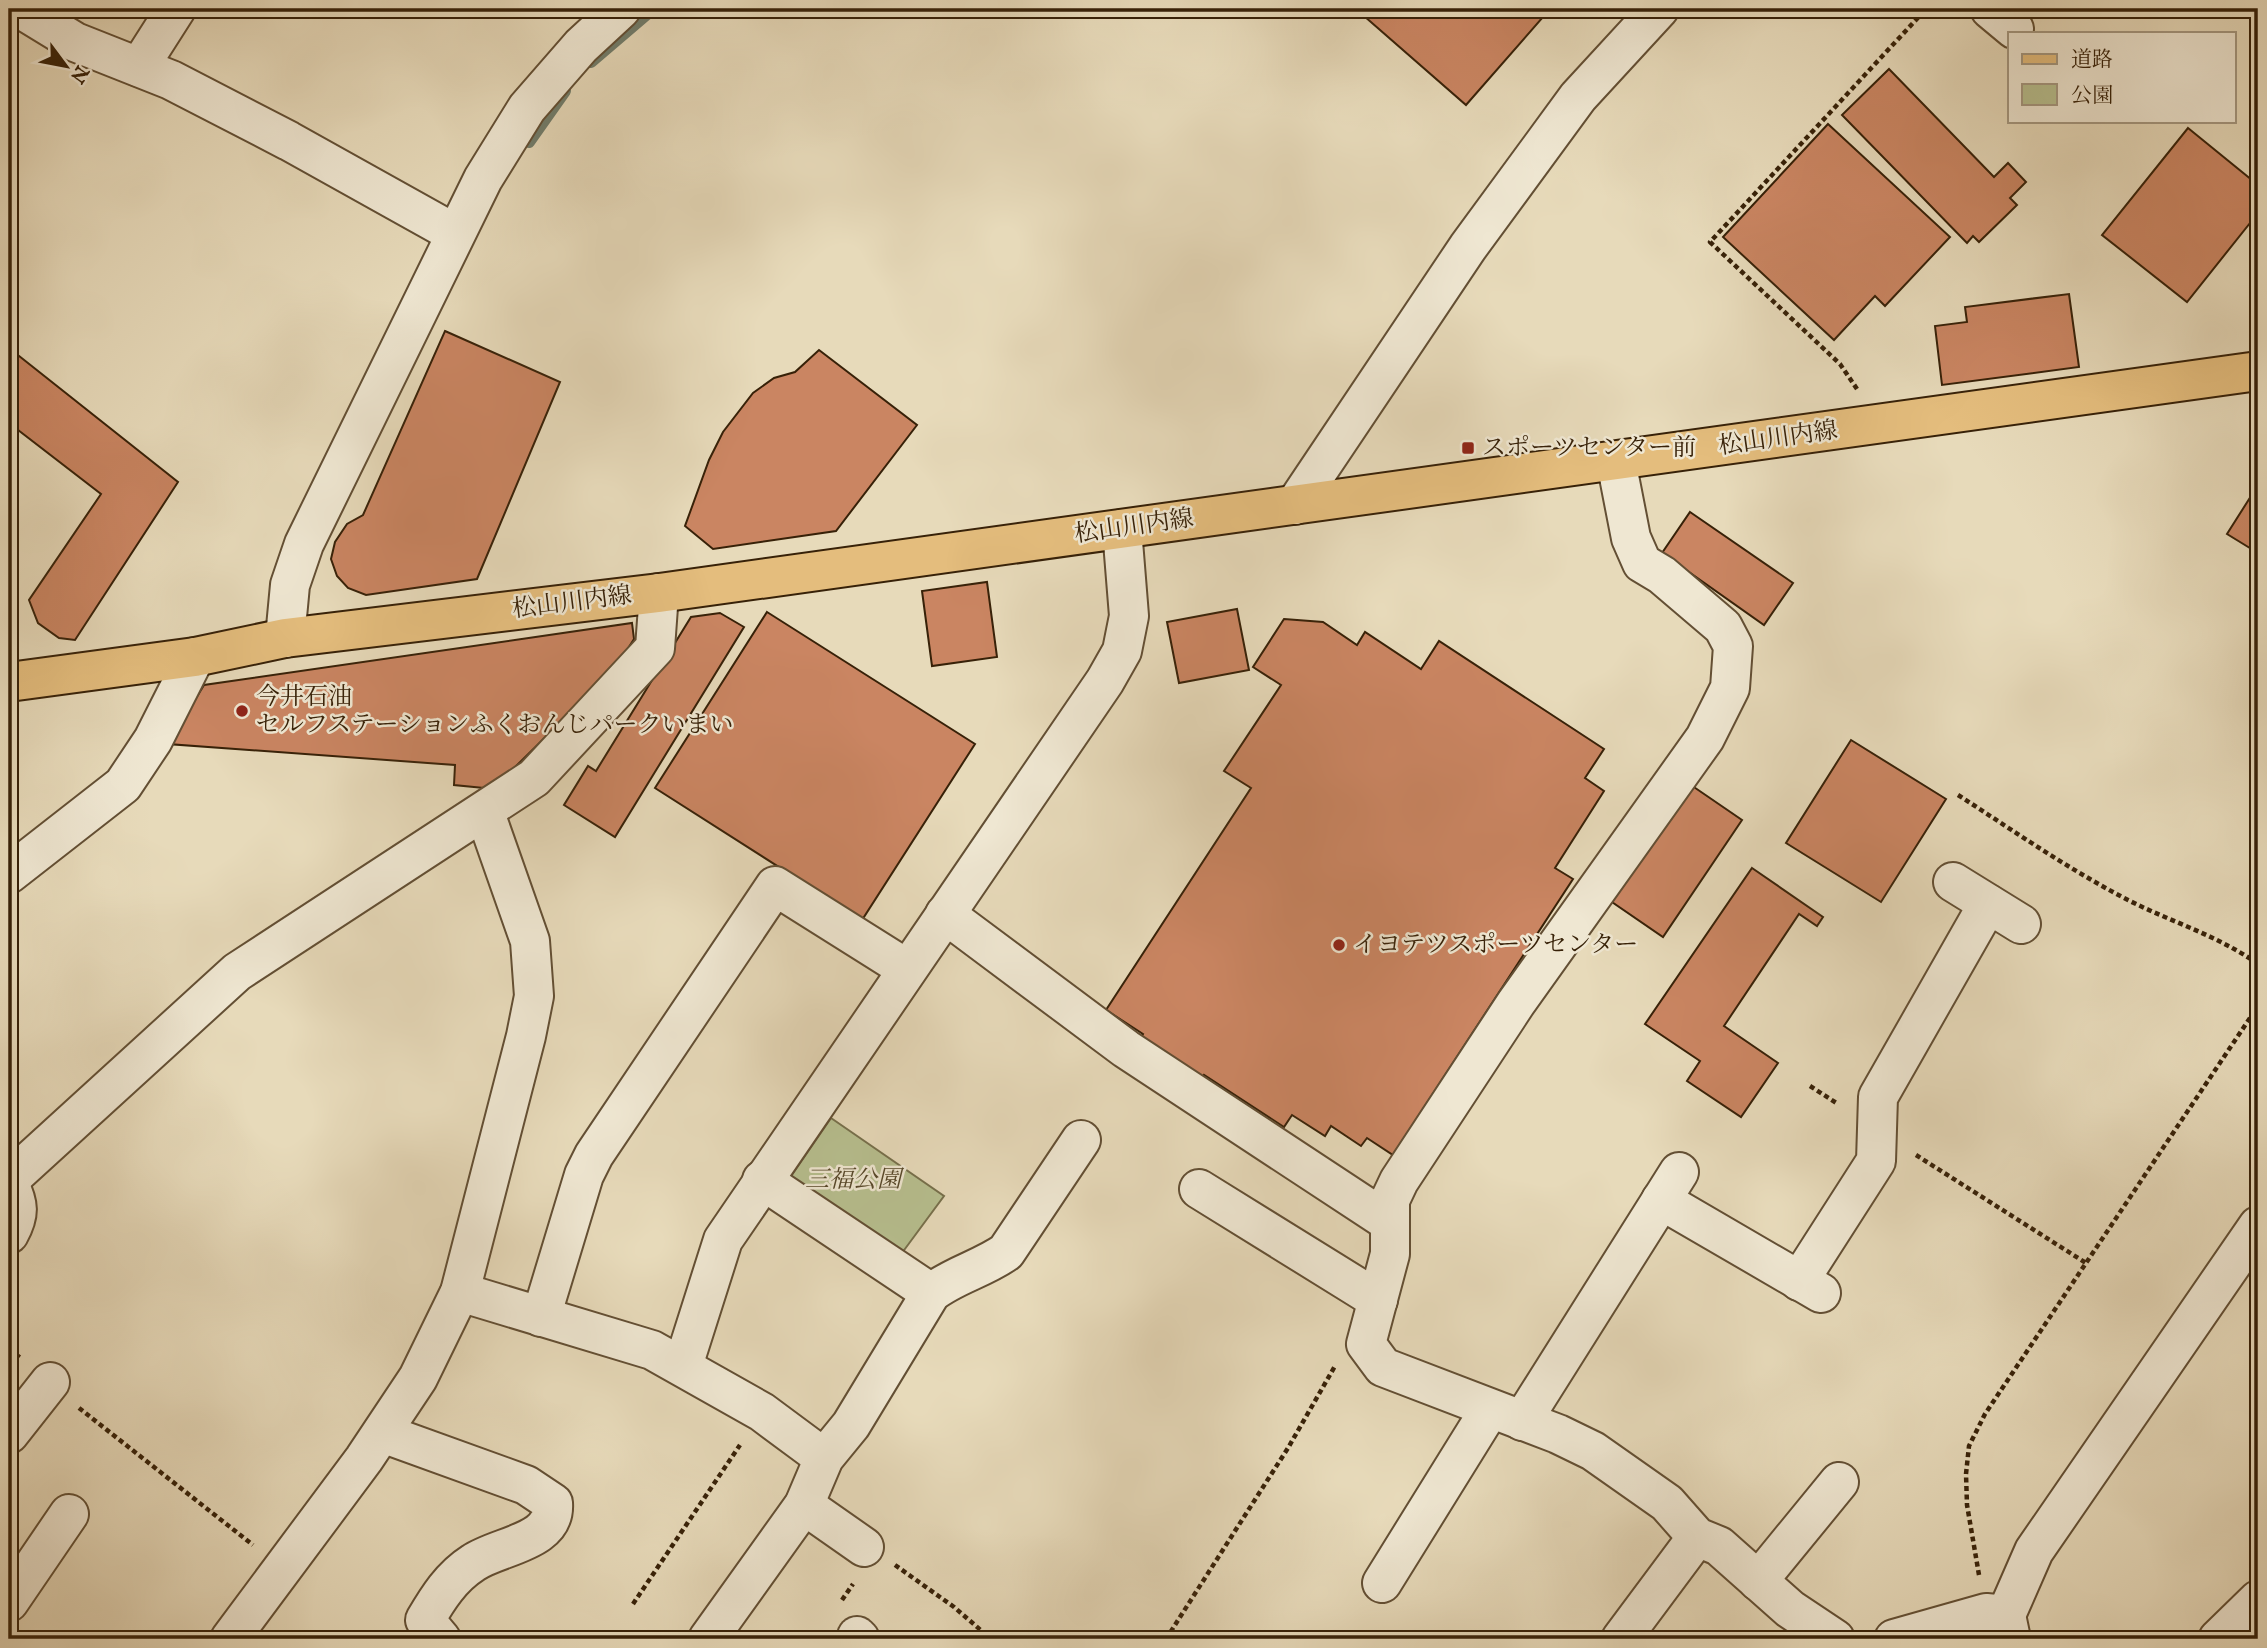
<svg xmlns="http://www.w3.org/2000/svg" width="2267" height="1648" viewBox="0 0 2267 1648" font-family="'IM FELL English','Noto Serif JP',serif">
<rect width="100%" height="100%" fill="#e7daba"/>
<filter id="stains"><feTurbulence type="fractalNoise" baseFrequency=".00286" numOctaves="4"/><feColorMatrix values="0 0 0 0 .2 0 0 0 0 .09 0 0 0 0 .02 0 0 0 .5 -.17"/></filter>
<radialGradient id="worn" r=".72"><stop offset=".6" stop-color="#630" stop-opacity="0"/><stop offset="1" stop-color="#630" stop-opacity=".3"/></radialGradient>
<polygon fill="#b7bf8f" stroke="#77704c" stroke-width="2" points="831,1118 944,1196 899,1257 787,1182"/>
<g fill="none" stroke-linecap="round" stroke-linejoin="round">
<g stroke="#717d6c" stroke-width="12">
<polyline points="591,62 653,9"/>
<polyline points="529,142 565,91"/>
</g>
</g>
<g fill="#ca8562" stroke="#372108" stroke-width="2">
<polygon points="1356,9 1550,9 1466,105"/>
<polygon points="1889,69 1994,177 2008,163 2026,182 2010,198 2017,205 1979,242 1973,236 1967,243 1842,115"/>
<polygon points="1828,124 1950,237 1885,306 1875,296 1834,340 1723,237"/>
<polygon points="2188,128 2258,185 2258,213 2187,302 2102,235"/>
<polygon points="2069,294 2079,367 1942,385 1935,326 1967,322 1965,307"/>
<polygon points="445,331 560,382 477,579 366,595 348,588 337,576 331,559 335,542 347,524 363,515"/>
<polygon points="9,348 178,482 75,640 59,638 38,623 29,600 101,494 9,423"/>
<polygon points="819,350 917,425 836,531 713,549 685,526 709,460 723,432 753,393 774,378 795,372"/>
<polygon points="2258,485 2258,553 2227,534"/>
<polygon points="1690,512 1793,583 1764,625 1662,553"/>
<polygon points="987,582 997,657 932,666 922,591"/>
<polygon points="1237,609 1249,670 1179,683 1167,622"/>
<polygon points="767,612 975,744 862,920 655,788"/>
<polygon points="720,613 744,627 615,837 564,805 588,766 596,771 691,617"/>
<polygon points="1284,619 1323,622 1357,645 1365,632 1421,669 1439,641 1604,749 1585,778 1604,791 1555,868 1573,879 1393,1155 1367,1138 1361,1146 1331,1126 1325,1136 1292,1115 1284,1127 1204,1075 1197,1086 1136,1046 1143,1034 1106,1010 1251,788 1224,771 1281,685 1253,667"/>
<polygon points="632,623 634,639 615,669 511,771 484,788 454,785 455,765 168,744 204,685"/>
<polygon points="1851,740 1946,799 1881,902 1786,843"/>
<polygon points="1688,783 1742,820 1663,937 1609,900"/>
<polygon points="1752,868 1823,917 1817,926 1799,914 1724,1026 1778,1063 1741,1117 1687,1081 1700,1061 1645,1024"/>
</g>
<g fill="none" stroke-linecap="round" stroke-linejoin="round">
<g stroke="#634f34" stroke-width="42">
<g id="minor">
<polyline points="21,9 75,42 171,80 289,141 454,233"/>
<polyline points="1990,9 2014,29"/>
<polyline points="139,67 176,9"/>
<polyline points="1616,461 1631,538 1642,563 1662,575 1723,627 1733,646 1730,688 1705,738 1516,1003 1399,1181 1390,1200 1390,1254 1366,1344 1383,1367 1558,1434 1593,1451 1667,1503 1697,1537 1719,1546 1790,1609 1835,1639"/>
<polyline points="1295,505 1468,247 1578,97 1659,9"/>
<polyline points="285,638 290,585 304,544 483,179 527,108 581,46 621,9"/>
<polyline points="9,874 123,785 153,740 195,657"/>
<polyline points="1953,882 2021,924"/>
<polyline points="945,914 1126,1049 1389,1222"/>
<polyline points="9,1180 237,972 534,778 655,648 659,593"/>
<polyline points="762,1180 931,1293"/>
<path d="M9 1184C19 1204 20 1214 9 1234"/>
<polyline points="1199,1189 1378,1300"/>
<polyline points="1661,1200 1821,1293"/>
<polyline points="1799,1281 1876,1161 1878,1097 1988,904"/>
<polyline points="460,1292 652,1350 762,1412 824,1458"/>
<polyline points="541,1317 584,1175 594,1155 775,886 907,969"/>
<polyline points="683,1366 723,1240 1105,681 1122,651 1129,616 1122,529"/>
<polyline points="1522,1421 1679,1172"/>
<path d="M382 1433 526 1485 553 1503C556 1543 499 1545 473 1563 451 1577 438 1598 425 1620L441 1639"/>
<polyline points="9,1434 50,1382"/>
<polyline points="804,1505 864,1547"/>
<polyline points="1758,1581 1839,1482"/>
<polyline points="1382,1583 1490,1409"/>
<polyline points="9,1602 69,1514"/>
<polyline points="857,1636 860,1639"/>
<polyline points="230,1639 364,1459 418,1378 460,1292 526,1036 534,996 530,941 485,813"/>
<path d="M708 1639 804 1505 824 1458 851 1425 931 1293C954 1275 982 1269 1006 1252L1081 1140"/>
<polyline points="1621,1639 1697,1537"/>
<polyline points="1894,1639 1986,1613 2006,1615"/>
<polyline points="2011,1639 2006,1615 2034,1551 2258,1226"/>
<polyline points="2218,1639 2258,1600"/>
</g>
</g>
<g stroke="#372108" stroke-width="42">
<polyline id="major" points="9,682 195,657 285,638 659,593 2258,371"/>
</g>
<g stroke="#372108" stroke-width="4.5" stroke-dasharray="5 3.5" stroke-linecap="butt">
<polyline points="1857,389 1840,364 1710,242 1926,9"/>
<path d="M1958 795C2014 831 2068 869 2128 900 2171 922 2217 935 2258 964"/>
<polyline points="1810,1086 1838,1104"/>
<polyline points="1916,1155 2086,1263"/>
<polyline points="9,1349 22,1359"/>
<polyline points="79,1408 253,1545"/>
<polyline points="895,1565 954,1607 991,1639"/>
<polyline points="1979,1575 1967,1505 1966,1474 1969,1446 1985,1414 2258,1006"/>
<polyline points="842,1600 853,1584"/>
<polyline points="633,1604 740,1445"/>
<polyline points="1166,1639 1288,1448 1335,1366"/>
</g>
<use href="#minor" stroke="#efe7d2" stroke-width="38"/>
<use href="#major" stroke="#e4bd7d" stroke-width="38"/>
</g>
<g fill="#8f2418" stroke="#efe7d2" stroke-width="2.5">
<rect x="1461" y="441" width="14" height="14" rx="3.5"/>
<circle cx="242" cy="711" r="7"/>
<circle cx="1339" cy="945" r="7"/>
</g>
<g text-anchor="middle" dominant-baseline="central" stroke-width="5" stroke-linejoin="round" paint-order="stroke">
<g font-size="24" fill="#372108" stroke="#efe7d2">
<text transform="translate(1778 439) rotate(-8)">松山川内線</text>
<text transform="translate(1134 527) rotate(-8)">松山川内線</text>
<text transform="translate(572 603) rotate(-7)">松山川内線</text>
</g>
<g font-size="24" fill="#372108" stroke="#efe7d2" text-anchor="start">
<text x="1482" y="448">スポーツセンター前</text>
<text x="256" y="697">今井石油<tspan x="256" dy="28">セルフステーションふくおんじパークいまい</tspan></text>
<text x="1353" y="945">イヨテツスポーツセンター</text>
</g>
<g font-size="24" font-style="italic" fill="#57482a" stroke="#efe7d2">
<text x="853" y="1180">三福公園</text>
</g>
</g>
<rect width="2267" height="1648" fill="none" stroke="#e7daba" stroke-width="35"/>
<rect x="10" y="10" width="2246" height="1627" fill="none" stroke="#372108" stroke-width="3.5"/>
<rect x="18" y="18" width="2232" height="1613" fill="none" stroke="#372108" stroke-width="2"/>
<rect x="2008" y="32" width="228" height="91" fill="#efe7d2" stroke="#a59881" stroke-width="2"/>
<rect x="2022" y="54" width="35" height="10" fill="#e4bd7d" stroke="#a59881" stroke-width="2"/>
<text x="2071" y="66" font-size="21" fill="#372108">道路</text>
<rect x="2022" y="84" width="35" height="21" fill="#b7bf8f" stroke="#a59881" stroke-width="2"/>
<text x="2071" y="102" font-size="21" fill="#372108">公園</text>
<g transform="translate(66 66) rotate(122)" stroke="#efe7d2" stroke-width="5" paint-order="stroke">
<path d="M0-5L12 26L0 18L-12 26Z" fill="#372108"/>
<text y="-10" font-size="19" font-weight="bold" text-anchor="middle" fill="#372108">N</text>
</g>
<rect width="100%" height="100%" filter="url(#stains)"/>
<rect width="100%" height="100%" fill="url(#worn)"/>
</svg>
